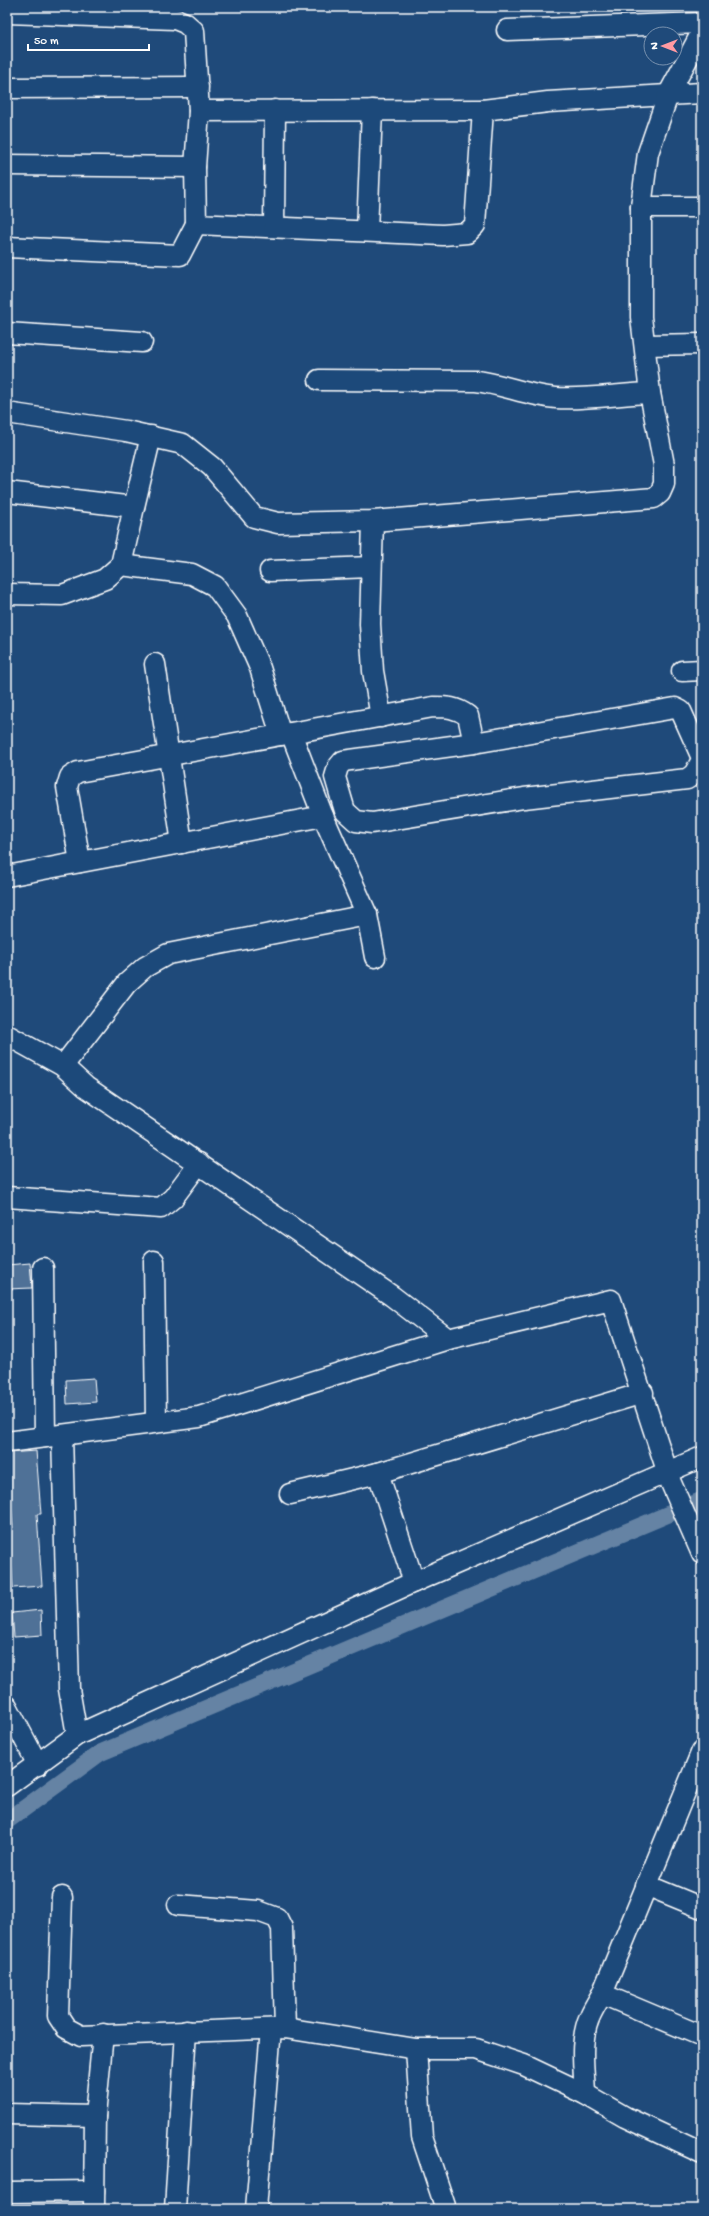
<svg xmlns="http://www.w3.org/2000/svg" width="709" height="2216" viewBox="0 0 709 2216" font-family="'Gochi Hand',sans-serif">
<rect width="100%" height="100%" fill="#1f4a7a"/>
<filter id="ink" filterUnits="userSpaceOnUse"><feTurbulence type="fractalNoise" baseFrequency=".025" numOctaves="2"/><feDisplacementMap in="SourceGraphic" scale="8" xChannelSelector="R" yChannelSelector="G"/><feConvolveMatrix kernelMatrix="1 2 1 2 8 2 1 2 1" color-interpolation-filters="sRGB"/></filter>
<g filter="url(#ink)">
<g fill="none" stroke-linecap="round" stroke-linejoin="round">
<polyline stroke="#6583a4" stroke-width="17" points="7,1821 100,1753 702,1500"/>
</g>
<g fill="#507197" stroke="#fff">
<polygon points="30,1263 32,1288 7,1289 7,1265"/>
<polygon points="94,1378 96,1402 67,1404 66,1380"/>
<polygon points="36,1451 41,1514 37,1514 42,1586 13,1588 9,1529 13,1528 7,1453"/>
<polygon points="41,1610 42,1635 14,1637 12,1613"/>
</g>
<g fill="none" stroke-linecap="round" stroke-linejoin="round">
<g stroke="#fff" stroke-width="23">
<g id="minor">
<polyline points="7,13 175,19 185,23 194,31 199,111 195,167 196,224 443,235 467,233 475,225 483,110 548,102 702,93"/>
<polyline points="507,30 702,23"/>
<polyline points="7,88 198,87"/>
<polyline points="199,111 483,110"/>
<polyline points="7,165 195,167"/>
<polyline points="641,207 702,207"/>
<polyline points="274,227 275,110"/>
<polyline points="367,231 372,110"/>
<polyline points="7,247 180,255 196,224"/>
<polyline points="7,333 142,342"/>
<polyline points="645,345 702,344"/>
<path d="M319 380 476 381C503 384 528 396 556 398 585 400 621 394 650 393"/>
<polyline points="7,413 126,431 183,444 212,467 254,517 278,523 373,521 654,498 660,493 664,484 664,465 650,393 641,317 641,207 648,153 668,95 702,32"/>
<polyline points="7,492 134,507 121,565 105,579 62,595 7,594"/>
<polyline points="134,507 151,436"/>
<polyline points="373,521 370,624 373,671 381,717"/>
<polyline points="121,565 192,574 215,586 237,616 260,668 281,735"/>
<polyline points="270,571 371,567"/>
<polyline points="155,664 182,843"/>
<polyline points="682,671 702,670"/>
<polyline points="291,733 323,816 367,915 375,957"/>
<polyline points="474,743 343,761 338,767 335,777 345,811 356,821 372,823 524,798 687,779 694,774 702,760"/>
<path d="M80 862 67 787 70 777 78 772 433 707C447 707 456 707 468 716L474 743 675 708 681 711 702 758"/>
<polyline points="7,876 323,816"/>
<polyline points="7,1035 63,1066 86,1087 392,1296 448,1339"/>
<polyline points="63,1066 127,983 145,967 168,954 367,915"/>
<polyline points="7,1197 161,1208 173,1198 199,1163"/>
<polyline points="154,1261 156,1422"/>
<polyline points="43,1268 45,1437"/>
<polyline points="62,1435 69,1689 77,1735"/>
<polyline points="7,1442 199,1417 448,1339 611,1300 671,1483 702,1554"/>
<polyline points="378,1473 414,1582"/>
<polyline points="290,1494 378,1473 643,1393"/>
<polyline points="7,1706 38,1765"/>
<polyline points="7,1786 77,1735 414,1582 702,1457"/>
<polyline points="646,1885 702,1908"/>
<polyline points="62,1897 58,2016 66,2028 81,2036 285,2028 416,2049 476,2049 524,2065 585,2094 625,2117 702,2153"/>
<polyline points="178,1905 258,1911 277,1918 282,1928 285,2028"/>
<polyline points="602,1994 702,2036"/>
<polyline points="416,2049 422,2137 446,2209"/>
<path d="M585 2094C584 2069 579 2040 590 2016 593 2009 598 2001 602 1994L702 1751"/>
<polyline points="7,2114 95,2116"/>
<polyline points="7,2192 94,2191"/>
<polyline points="94,2209 95,2116 103,2034"/>
<polyline points="175,2209 186,2031"/>
<polyline points="256,2209 271,2029"/>
</g>
</g>
<use href="#minor" stroke="#1f4a7a" stroke-width="20"/>
</g>
</g>
<rect width="709" height="2216" fill="none" stroke="#1f4a7a" stroke-width="24"/>
<rect x="12" y="12" width="685" height="2192" fill="none" stroke="#fff" stroke-width="1.5" filter="url(#ink)"/>
<g transform="translate(663 46) rotate(270)"><circle r="19" fill="#1f4a7a" stroke="#7992af"/>
<path d="M0-3L7 15L0 10L-7 15Z" fill="#ff9aa2"/>
<text y="-6" font-size="11" font-weight="bold" text-anchor="middle" fill="#ffffff">N</text>
</g>
<path d="M28 44v6h121v-6" fill="none" stroke="#ffffff" stroke-width="2"/>
<text x="34" y="44" font-size="12" fill="#ffffff" stroke="#1f4a7a" stroke-width="3" paint-order="stroke">50 m</text>
</svg>
